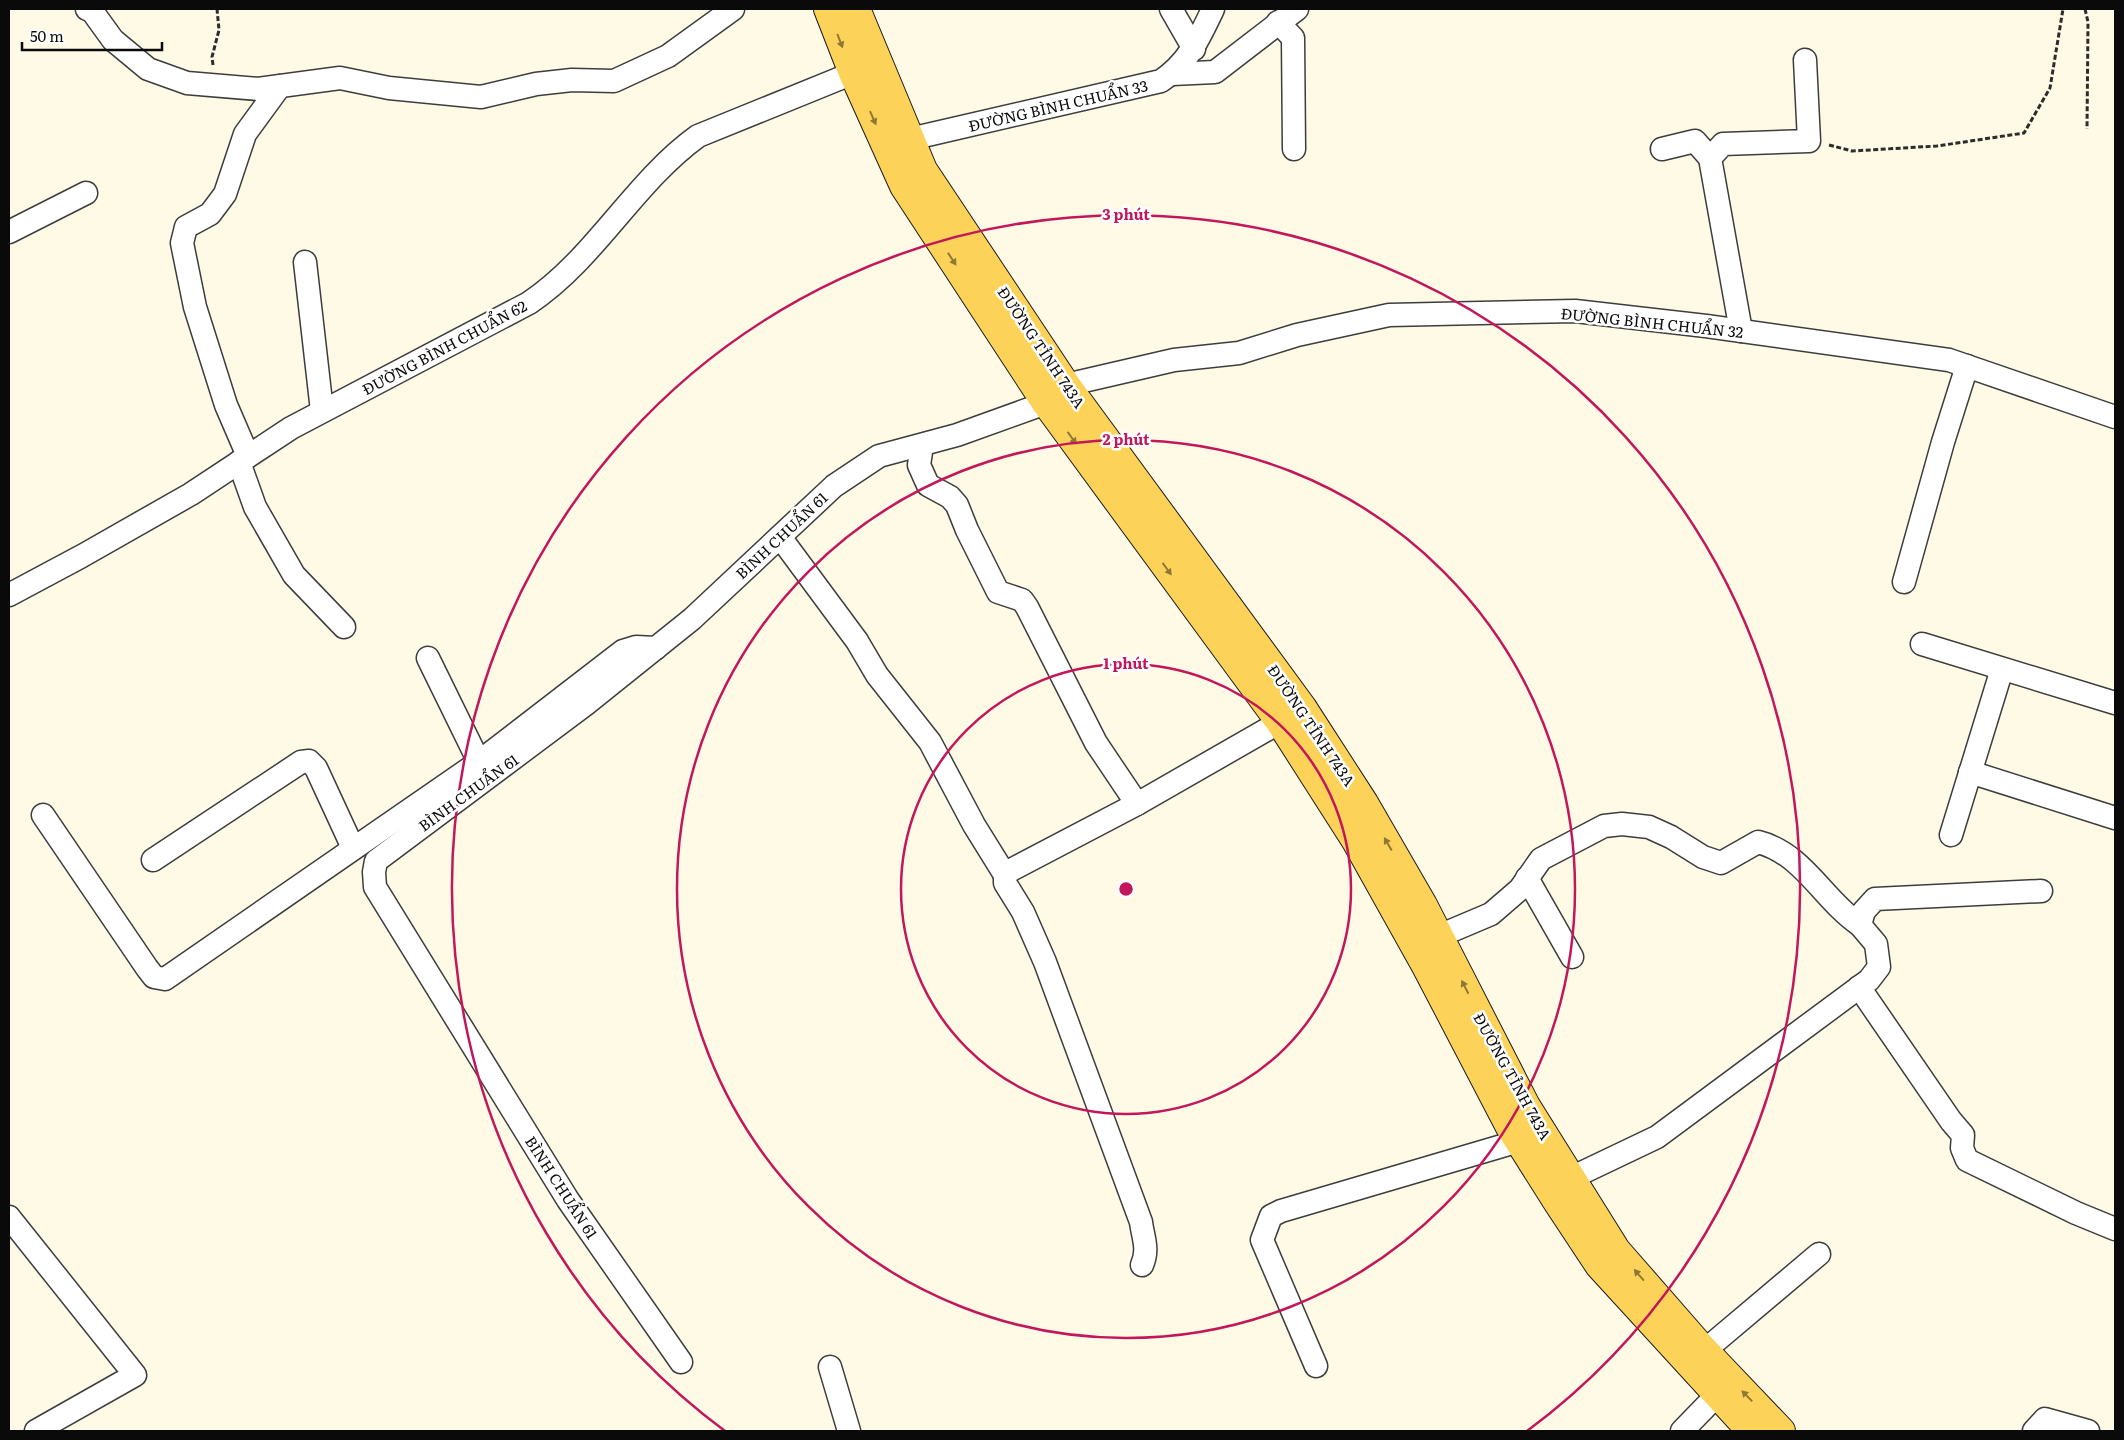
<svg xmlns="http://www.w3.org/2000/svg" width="2124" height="1440" viewBox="0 0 2124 1440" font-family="Literata,serif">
<rect width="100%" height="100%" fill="#fffae6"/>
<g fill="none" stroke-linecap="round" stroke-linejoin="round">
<g stroke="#3d3d3d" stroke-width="25">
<g id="minor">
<polyline points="87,9 92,11 113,40 148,69 187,83 258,89 340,78 389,88 481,97 536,84 572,80 614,81 668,56 733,9"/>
<polyline points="1171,9 1194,49"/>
<polyline points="1278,22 1293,38 1294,149"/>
<polyline points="1172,74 1215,72 1297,9"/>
<path d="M910 139 1161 81C1189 62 1199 38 1213 9"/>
<polyline points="1662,149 1695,141 1710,158"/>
<polyline points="9,232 86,193"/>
<polyline points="305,262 322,411"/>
<polyline points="1741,331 1710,158 1723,144 1809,141 1805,60"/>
<polyline points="1066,385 1174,360 1239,353 1297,335 1389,315 1575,311 1706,326 1949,360 2115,417"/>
<polyline points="919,446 921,452 919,465 928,485 950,497 957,505 967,530 998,592 1022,600 1027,607 1096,743 1137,804"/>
<polyline points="248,456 226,405 195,307 182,243 186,227 210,214 225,194 245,134 280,86"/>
<polyline points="239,462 255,507 294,575 344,627"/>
<polyline points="780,537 857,641 877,675 930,742 974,825 1005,875"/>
<polyline points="1904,582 1943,442 1967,366"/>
<path d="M9 595 82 556 191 494 291 428 529 303C595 259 633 183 698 136L868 67"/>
<polyline points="1922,644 2115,703"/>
<polyline points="428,658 479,762"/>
<polyline points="1970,772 2115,818"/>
<polyline points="43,815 147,968 154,977 165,979 479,762 623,651 636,647 656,648"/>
<polyline points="1951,835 2002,669"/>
<polyline points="153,860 301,762 309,761 316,768 353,848"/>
<polyline points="1527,878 1572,957"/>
<path d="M1439 936 1491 914 1520 889 1541 859 1604 826 1622 824 1649 827 1671 837 1703 857 1721 863 1758 842C1803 853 1824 901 1860 925"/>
<polyline points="1859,987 1951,1121 1963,1135 1962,1148 1967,1160 2076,1213 2115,1229"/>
<polyline points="1571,1178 1657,1137 1869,980 1879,967 1876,944 1860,925 1864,911 1875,899 2041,891"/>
<polyline points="9,1217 135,1375 36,1431"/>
<path d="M1142 1265C1149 1249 1143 1238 1141 1222L1045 962 1023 912 1005 883V875L1011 870 1137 804 1280 722"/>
<polyline points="1704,1351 1819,1254"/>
<polyline points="681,1362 568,1200 375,887 374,872 376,861 586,704 692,619 834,486 879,456 957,435 1046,403"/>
<polyline points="1316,1366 1262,1240 1271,1216 1281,1211 1519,1141"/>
<polyline points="830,1367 849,1431"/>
<polyline points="1682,1431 1717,1395"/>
<polyline points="2034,1431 2045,1419 2088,1431"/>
</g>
</g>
<g stroke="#1b1b1b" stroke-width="30">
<g id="major">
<polyline points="828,9 853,73 904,186 1046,403 1280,722 1356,841 1427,968 1510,1127 1558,1203 1599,1265 1751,1431"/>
<polyline points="856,9 923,170 1066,385 1302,707 1364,803 1423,905 1526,1106 1616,1250 1699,1345 1781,1431"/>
</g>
</g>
<g stroke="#2c2c2c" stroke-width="3" stroke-dasharray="5 2.5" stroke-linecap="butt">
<polyline points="2085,9 2088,22 2087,129"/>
<polyline points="213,65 212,57 219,30 217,9"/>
<polyline points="1829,145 1852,151 1937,146 2024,133 2050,88 2063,9"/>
</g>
<use href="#minor" stroke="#fff" stroke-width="22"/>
<use href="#major" stroke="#fcd259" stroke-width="28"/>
</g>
<defs><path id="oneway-solid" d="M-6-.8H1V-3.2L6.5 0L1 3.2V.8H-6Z" transform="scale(1.25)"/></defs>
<g fill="#8f7835">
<use href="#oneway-solid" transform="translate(840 41) rotate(69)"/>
<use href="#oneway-solid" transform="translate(873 118) rotate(66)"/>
<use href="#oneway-solid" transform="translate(952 259) rotate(57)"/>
<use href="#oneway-solid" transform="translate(1072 438) rotate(54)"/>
<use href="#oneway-solid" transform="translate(1167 569) rotate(54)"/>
<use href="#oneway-solid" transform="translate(1388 844) rotate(-120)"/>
<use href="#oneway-solid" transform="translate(1465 987) rotate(-117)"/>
<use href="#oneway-solid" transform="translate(1639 1275) rotate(-131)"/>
<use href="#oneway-solid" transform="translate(1747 1396) rotate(-134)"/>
</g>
<g fill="none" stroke="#c2185b" stroke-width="2.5">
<circle cx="1126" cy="889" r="225"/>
<circle cx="1126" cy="889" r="449"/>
<path d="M725 1431A674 674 0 1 1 1527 1431"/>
</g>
<g text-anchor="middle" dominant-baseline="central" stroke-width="5" stroke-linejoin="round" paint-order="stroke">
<g font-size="15" fill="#0a0a0a" stroke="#fff">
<text transform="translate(1058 105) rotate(-13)">ĐƯỜNG BÌNH CHUẨN 33</text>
<text transform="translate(1652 322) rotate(6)">ĐƯỜNG BÌNH CHUẨN 32</text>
<text transform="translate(444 347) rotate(-28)">ĐƯỜNG BÌNH CHUẨN 62</text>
<text transform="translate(1042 347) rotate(56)">ĐƯỜNG TỈNH 743A</text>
<text transform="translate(781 535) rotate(-43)">BÌNH CHUẨN 61</text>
<text transform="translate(1312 725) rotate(56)">ĐƯỜNG TỈNH 743A</text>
<text transform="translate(468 792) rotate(-36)">BÌNH CHUẨN 61</text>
<text transform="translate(1513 1076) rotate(61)">ĐƯỜNG TỈNH 743A</text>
<text transform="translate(562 1187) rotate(57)">BÌNH CHUẨN 61</text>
</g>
</g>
<circle cx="1126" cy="889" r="8" fill="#c2185b" stroke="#fff" stroke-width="2.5"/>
<g font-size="15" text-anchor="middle" font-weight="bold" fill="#c2185b" stroke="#fff" stroke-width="5" stroke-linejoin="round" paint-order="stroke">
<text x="1126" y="220">3 phút</text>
<text x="1126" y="445">2 phút</text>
<text x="1126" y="669">1 phút</text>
</g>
<rect width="2124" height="1440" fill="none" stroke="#0a0a0a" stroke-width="20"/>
<path d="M22 42v8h140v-8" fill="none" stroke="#0a0a0a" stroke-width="2.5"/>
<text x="30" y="42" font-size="15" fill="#0a0a0a" stroke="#ffffff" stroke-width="4" paint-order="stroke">50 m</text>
</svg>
